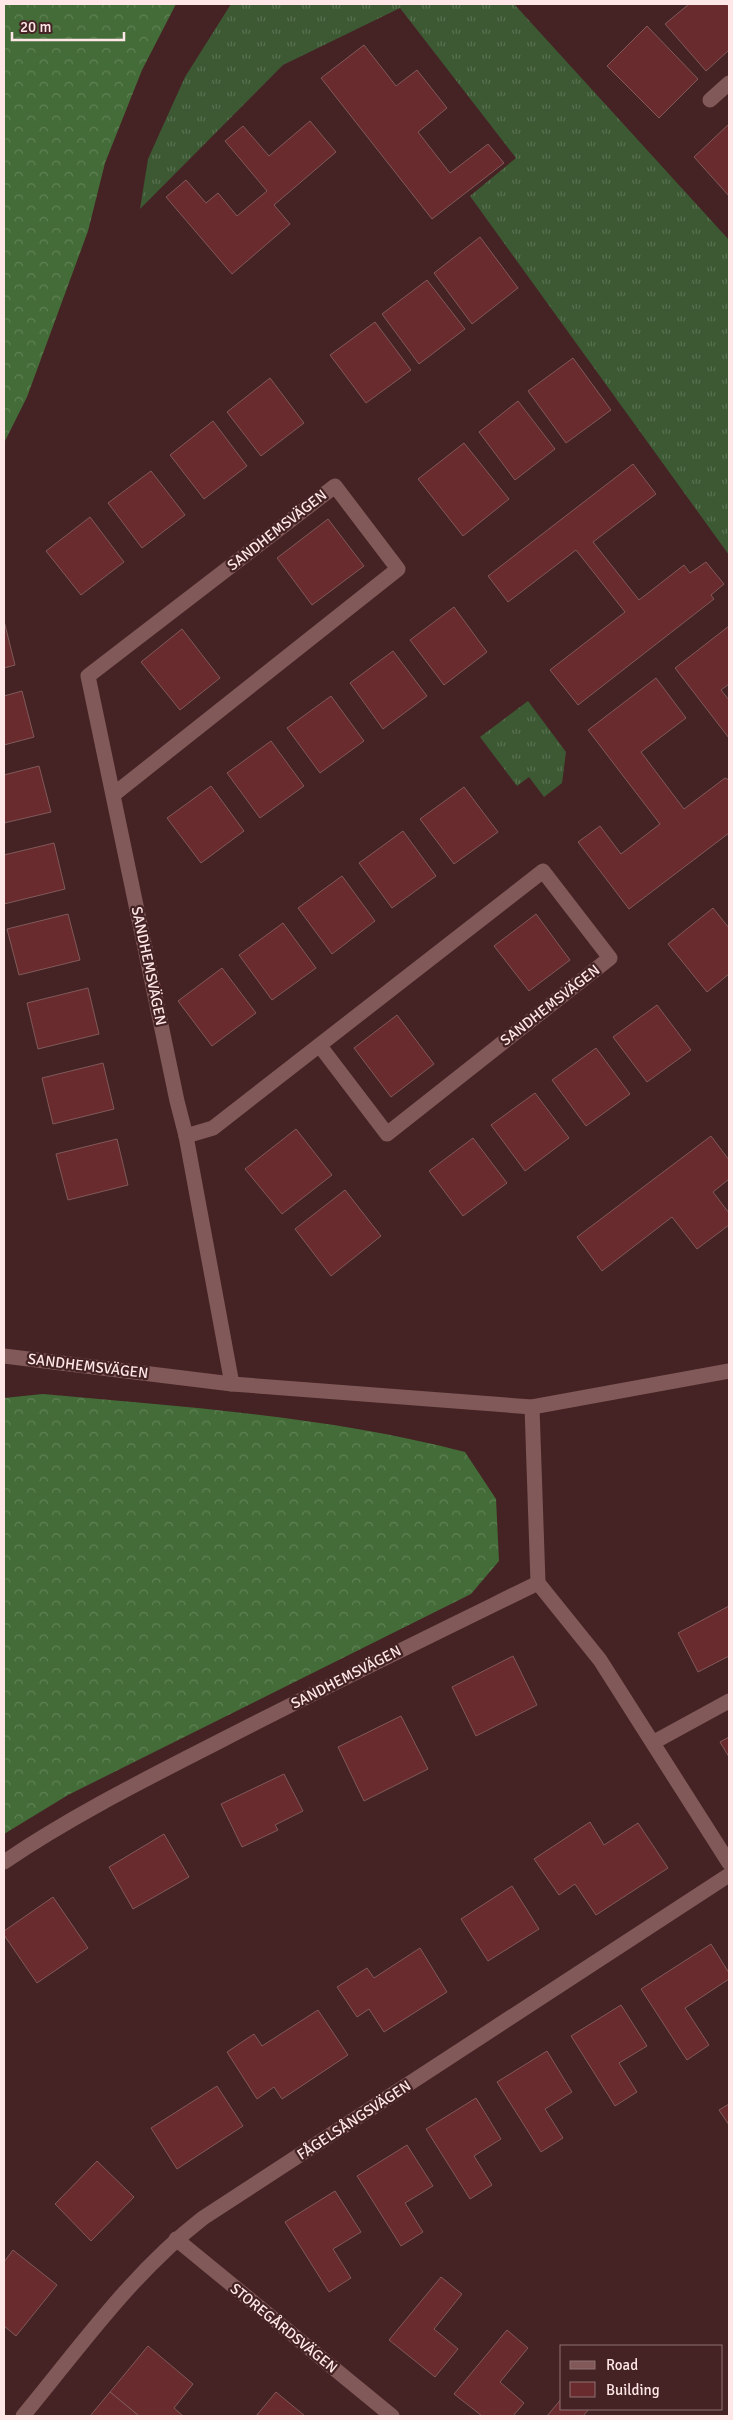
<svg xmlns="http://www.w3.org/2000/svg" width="733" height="2420" viewBox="0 0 733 2420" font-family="Signika,sans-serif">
  <defs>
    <pattern id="grass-tufts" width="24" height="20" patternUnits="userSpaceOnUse" patternTransform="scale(1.25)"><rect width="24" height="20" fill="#3c5934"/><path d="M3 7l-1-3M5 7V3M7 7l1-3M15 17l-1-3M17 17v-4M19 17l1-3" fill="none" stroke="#597151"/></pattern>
    <pattern id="forest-crowns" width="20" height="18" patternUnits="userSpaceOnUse" patternTransform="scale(1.25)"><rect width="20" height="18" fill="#446c38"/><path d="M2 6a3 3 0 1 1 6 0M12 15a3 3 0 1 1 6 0" fill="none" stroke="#608155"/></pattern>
  </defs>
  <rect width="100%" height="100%" fill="#452324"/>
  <g fill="url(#grass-tufts)">
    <path d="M231,4H514L729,240V555L470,196L516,158L400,8L283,65L140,209L148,159L185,77Z"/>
    <path d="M528,701L566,752L562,783L544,797L529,777L517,786L480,737Z"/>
  </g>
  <g fill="url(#forest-crowns)">
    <path d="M4,4H176L142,70L105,163L88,231L27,397L4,443Z"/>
    <path d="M43,1394C184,1407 328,1416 465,1452L496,1499L499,1561L471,1594L68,1795L4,1834V1398Z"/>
  </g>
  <g fill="#6a2b2e" stroke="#805959">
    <path d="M689,4H727L729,7V50L706,71L665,24Z"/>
    <path d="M647,26L698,79L659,118L607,66Z"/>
    <path d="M364,45L396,86L417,70L447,108L418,132L450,173L488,144L504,163L432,219L321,78Z"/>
    <path d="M310,121L336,152L274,205L290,224L232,274L166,197L186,180L206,203L218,193L237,216L267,191L225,141L243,126L269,156Z"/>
    <path d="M729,124V196L694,157Z"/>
    <path d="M480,237L518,288L472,324L434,273Z"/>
    <path d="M427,280L465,329L419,364L382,314Z"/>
    <path d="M375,322L411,370L366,403L330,355Z"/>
    <path d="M573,358L611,410L566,443L528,391Z"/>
    <path d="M270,378L304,423L261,456L227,412Z"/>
    <path d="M518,401L555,449L515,480L479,432Z"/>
    <path d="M213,421L247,466L204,499L170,455Z"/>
    <path d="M464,443L509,499L463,536L418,479Z"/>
    <path d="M633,464L656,494L593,542L639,600L684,565L690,573L706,562L724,584L711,595L714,599L578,705L550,670L625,612L576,550L508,602L488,576Z"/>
    <path d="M151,471L185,515L142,548L108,503Z"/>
    <path d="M90,517L124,562L81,595L46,551Z"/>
    <path d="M328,519L364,566L312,605L277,558Z"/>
    <path d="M454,607L487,652L444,685L410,640Z"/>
    <path d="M4,621L15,665L4,668Z"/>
    <path d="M729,626V684L721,690L729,700V738L675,668Z"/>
    <path d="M182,629L220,678L180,710L141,662Z"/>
    <path d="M393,651L427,696L383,729L350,683Z"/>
    <path d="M656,678L686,718L641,752L684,809L725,778L729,780V833L629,909L578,842L600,826L621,854L660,824L588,730Z"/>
    <path d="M22,691L34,737L4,745V696Z"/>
    <path d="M331,696L364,741L320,773L287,728Z"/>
    <path d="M271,741L304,786L260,818L227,773Z"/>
    <path d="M39,766L51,812L4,823V775Z"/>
    <path d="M211,786L244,831L201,863L167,818Z"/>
    <path d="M464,787L498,832L454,864L420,819Z"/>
    <path d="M403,831L436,876L392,908L359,863Z"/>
    <path d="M54,843L65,889L4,904V855Z"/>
    <path d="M342,876L375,921L332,954L298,908Z"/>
    <path d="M713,908L729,928V974L707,992L668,944Z"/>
    <path d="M68,914L80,960L19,975L7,929Z"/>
    <path d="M536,914L570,960L529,991L494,946Z"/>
    <path d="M283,923L316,968L272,1000L239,955Z"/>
    <path d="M222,968L256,1013L212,1046L178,1001Z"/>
    <path d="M88,988L99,1034L38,1049L27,1003Z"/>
    <path d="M657,1005L691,1050L647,1082L613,1037Z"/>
    <path d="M397,1015L434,1064L391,1097L354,1048Z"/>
    <path d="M596,1048L630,1094L586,1126L552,1080Z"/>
    <path d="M103,1063L114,1109L53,1124L42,1078Z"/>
    <path d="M535,1093L569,1138L525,1171L491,1125Z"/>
    <path d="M296,1129L332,1175L282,1214L245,1169Z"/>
    <path d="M711,1136L729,1160V1179L713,1192L729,1213V1225L697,1249L672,1217L602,1271L577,1237Z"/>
    <path d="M473,1138L507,1183L463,1216L429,1171Z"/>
    <path d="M117,1139L128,1185L68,1200L56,1154Z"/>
    <path d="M345,1190L381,1236L331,1276L295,1229Z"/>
    <path d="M729,1606V1656L698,1672L678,1633Z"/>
    <path d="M513,1656L537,1705L476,1736L452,1687Z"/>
    <path d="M401,1716L428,1769L364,1801L338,1747Z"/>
    <path d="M729,1737V1757L720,1742Z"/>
    <path d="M284,1774L303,1811L275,1825L278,1830L242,1847L221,1804Z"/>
    <path d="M590,1822L604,1845L638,1823L668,1868L596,1915L575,1884L559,1895L534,1859Z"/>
    <path d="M164,1834L189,1877L133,1909L109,1867Z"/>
    <path d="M512,1886L539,1929L488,1961L461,1919Z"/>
    <path d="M53,1897L88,1948L37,1983L4,1935V1931Z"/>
    <path d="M711,1944L729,1973V1979L685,2008L709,2045L687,2060L641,1989Z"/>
    <path d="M420,1948L447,1992L384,2032L369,2009L357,2017L337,1987L367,1968L374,1978Z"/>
    <path d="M621,2005L647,2046L619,2063L637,2092L615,2106L571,2036Z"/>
    <path d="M318,2010L348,2055L282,2099L274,2087L257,2099L227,2052L254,2034L262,2046Z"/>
    <path d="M547,2051L572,2092L545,2109L563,2138L541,2152L497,2082Z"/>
    <path d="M217,2086L243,2126L177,2169L151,2128Z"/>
    <path d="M476,2098L501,2139L474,2156L492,2185L470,2199L426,2129Z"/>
    <path d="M729,2104V2125L719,2110Z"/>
    <path d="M407,2145L433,2186L405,2203L423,2232L401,2246L357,2176Z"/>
    <path d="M97,2161L134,2197L91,2241L55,2204Z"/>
    <path d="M335,2191L361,2232L333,2249L351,2278L329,2292L285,2222Z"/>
    <path d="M13,2250L57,2285L16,2336L4,2326V2262Z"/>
    <path d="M441,2277L462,2294L434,2329L458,2349L435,2377L389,2340Z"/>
    <path d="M507,2330L528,2348L500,2382L524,2403L513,2416H482L454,2394Z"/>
    <path d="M148,2346L193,2384L174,2408L183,2416H139L110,2392Z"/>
    <path d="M110,2392L139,2416H90Z"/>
    <path d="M276,2392L305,2416H256Z"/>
    <path d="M562,2398V2409H589L583,2416H547Z"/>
  </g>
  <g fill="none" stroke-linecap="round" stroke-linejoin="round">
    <g stroke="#815959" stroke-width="15">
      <path d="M710,100L729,83"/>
      <path d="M113,795L398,569L335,486L88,676L177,1101L186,1136L232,1384"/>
      <path d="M186,1136L213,1128L543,871L610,958L387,1134L320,1046"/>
      <path d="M4,1356L232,1384L532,1407L729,1371"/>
      <path d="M538,1583L600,1660L729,1863"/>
      <path d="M654,1742L729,1701"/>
      <path d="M4,1862C73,1815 148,1778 222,1740C327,1686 432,1635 538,1583L532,1407"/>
      <path d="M176,2239L392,2416"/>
      <path d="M23,2416C80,2347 132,2273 203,2218L729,1875"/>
    </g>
  </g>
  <g text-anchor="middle" stroke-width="4.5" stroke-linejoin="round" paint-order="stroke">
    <g font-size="15" fill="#ffe7e7" stroke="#452324">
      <text transform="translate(277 530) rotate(-38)" y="5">SANDHEMSVÄGEN</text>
      <text transform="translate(149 966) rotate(78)" y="5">SANDHEMSVÄGEN</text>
      <text transform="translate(550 1005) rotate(-38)" y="5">SANDHEMSVÄGEN</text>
      <text transform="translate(88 1366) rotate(7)" y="5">SANDHEMSVÄGEN</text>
      <text transform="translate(346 1677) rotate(-27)" y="5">SANDHEMSVÄGEN</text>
      <text transform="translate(354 2120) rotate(-33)" y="5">FÅGELSÅNGSVÄGEN</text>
      <text transform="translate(284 2328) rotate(39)" y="5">STOREGÅRDSVÄGEN</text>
    </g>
  </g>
  <rect width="733" height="2420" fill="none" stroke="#ffe7e7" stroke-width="10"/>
  <rect x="560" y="2345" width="162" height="65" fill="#452324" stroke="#8f7172"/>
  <rect x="570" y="2361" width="25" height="8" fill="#815959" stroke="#8f7172"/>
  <text x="606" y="2370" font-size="15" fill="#ffe7e7">Road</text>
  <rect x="570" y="2382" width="25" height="15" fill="#6a2b2e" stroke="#8f7172"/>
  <text x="606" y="2395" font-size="15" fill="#ffe7e7">Building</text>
  <path d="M12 32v8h112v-8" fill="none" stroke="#ffe7e7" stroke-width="2.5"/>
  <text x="20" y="32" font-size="15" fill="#ffe7e7" stroke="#452324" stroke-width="4" paint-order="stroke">20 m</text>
</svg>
